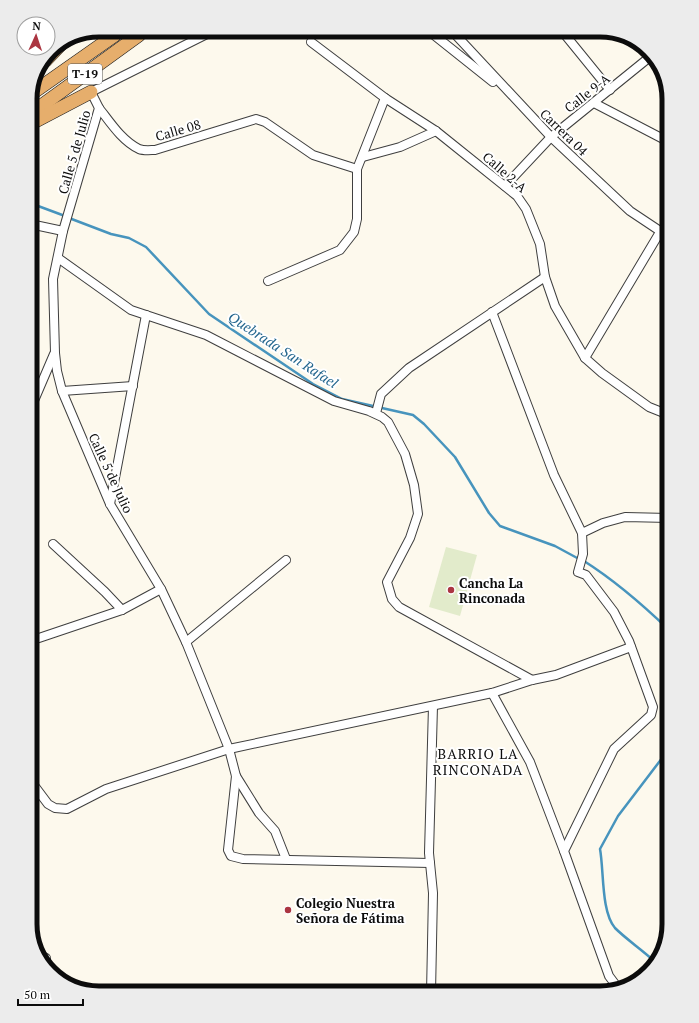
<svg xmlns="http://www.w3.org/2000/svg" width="699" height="1023" viewBox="0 0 699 1023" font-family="'PT Serif',serif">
  <rect width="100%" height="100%" fill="#fdf9ed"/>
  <path fill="#e2ebcb" d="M446,547L477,555L460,616L429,607Z"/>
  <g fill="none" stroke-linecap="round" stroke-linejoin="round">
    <g stroke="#4794bd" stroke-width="2.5">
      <path d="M30,203L65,216"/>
      <path d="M69,218L111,234L129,238L146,247L209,314L313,384L342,399L413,415L424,424L455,457L489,513L500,526L555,546L579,559"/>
      <path d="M584,561C614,580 643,605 669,630"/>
      <path d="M653,960C641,949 626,939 615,928C601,912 604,870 600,849L618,816L669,749"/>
    </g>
    <defs>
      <g id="minor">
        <path d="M562,31L610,90"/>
        <path d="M428,32L434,35L493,82"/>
        <path d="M453,32L551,137L630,211L669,237"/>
        <path d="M207,34L91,92L99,108L63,231L53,279L55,353L57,371L62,391L110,504L161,589L186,642L229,749L236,776L228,850L231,856L243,859L430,863"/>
        <path d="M311,42L385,98L436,131L517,196L526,209L540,244L545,277L555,306L585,358L602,373L649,407L669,415"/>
        <path d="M594,103L669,142"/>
        <path d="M99,108C110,122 122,141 139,149C144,151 151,150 155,150L256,119L265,122L313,155L357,169"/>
        <path d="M363,157L400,147L436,131"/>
        <path d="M505,186L551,137L651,56"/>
        <path d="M30,224L63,231"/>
        <path d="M58,258L131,310L206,335L334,401L369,411L382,417L388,422L405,454L414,485L418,514L410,538L387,582L392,599L399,607L532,680"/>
        <path d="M268,281L340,250L354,232L357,219V169L385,98"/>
        <path d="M492,312L554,475L582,533L583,554L578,572L586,575L614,612L629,641L653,707L651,715L614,749L564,851L609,976L618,988"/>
        <path d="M585,358L660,232"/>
        <path d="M62,391L133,386"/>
        <path d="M30,410L54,354"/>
        <path d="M376,413L381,394L409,368L545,277"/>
        <path d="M664,414L669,404"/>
        <path d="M110,504L146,315"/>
        <path d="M582,533L603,523L625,517L669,518"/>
        <path d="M53,544L105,592L122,610"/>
        <path d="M30,641L122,610L161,589"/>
        <path d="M186,642L286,560"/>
        <path d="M492,693L530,762L564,851"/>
        <path d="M236,776L259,813L275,831L286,859"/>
        <path d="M30,780L48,804L55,808L67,809L106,789L229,749L492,693L532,680L556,675L631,647"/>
        <path d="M38,954L46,958"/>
        <path d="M431,993L433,893L429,853L433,706"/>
      </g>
      <g id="trunk">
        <path d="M45,61L65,40"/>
        <path d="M31,94L115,35"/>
        <path d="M30,114L139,35"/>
        <path d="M30,124L91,92"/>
      </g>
    </defs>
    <use href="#minor" stroke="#3f3f3f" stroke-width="10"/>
    <use href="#trunk" stroke="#1d1d1d" stroke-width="14"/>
    <use href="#minor" stroke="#fff" stroke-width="8"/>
    <use href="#trunk" stroke="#e6ae6c" stroke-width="13"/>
  </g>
  <g fill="#ab3541" stroke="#fff" stroke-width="1.5">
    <circle cx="451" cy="590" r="4"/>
    <circle cx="288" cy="910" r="4"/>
  </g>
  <g text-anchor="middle" stroke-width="4" stroke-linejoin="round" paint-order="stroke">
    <rect fill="#fff" stroke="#555" stroke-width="1" x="68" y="64" width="34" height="20" rx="3"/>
    <g font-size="12" font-weight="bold" fill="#0c0c0c">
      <text x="85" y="78">T-19</text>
    </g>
    <g font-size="13" fill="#0c0c0c" stroke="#fff">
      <text transform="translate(587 93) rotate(-38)" y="5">Calle 9-A</text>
      <text transform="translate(178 130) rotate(-16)" y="5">Calle 08</text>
      <text transform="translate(564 132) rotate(44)" y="5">Carrera 04</text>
      <text transform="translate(74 152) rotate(-74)" y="5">Calle 5 de Julio</text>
      <text transform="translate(505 172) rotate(41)" y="5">Calle 2-A</text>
      <text transform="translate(111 473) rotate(65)" y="5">Calle 5 de Julio</text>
    </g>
    <g font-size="13" font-weight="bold" fill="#0c0c0c" stroke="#fff" text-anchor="start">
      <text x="459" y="588">Cancha La<tspan x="459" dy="15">Rinconada</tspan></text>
      <text x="296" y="908">Colegio Nuestra<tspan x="296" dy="15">Señora de Fátima</tspan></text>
    </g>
    <g font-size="14" font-style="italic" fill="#24668e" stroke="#fff">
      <text transform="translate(283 350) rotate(33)" y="5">Quebrada San Rafael</text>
    </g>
    <g font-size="14" letter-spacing="1" fill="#0c0c0c" stroke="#fff">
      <text x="478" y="759">BARRIO LA<tspan x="478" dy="16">RINCONADA</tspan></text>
    </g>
  </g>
  <path d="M0 0H699V1023H0ZM99 37H600A62 62 0 0 1 662 99V924A62 62 0 0 1 600 986H99A62 62 0 0 1 37 924V99A62 62 0 0 1 99 37Z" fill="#ececec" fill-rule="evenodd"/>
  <path fill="none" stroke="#0c0c0c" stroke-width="5" d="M99 37H600A62 62 0 0 1 662 99V924A62 62 0 0 1 600 986H99A62 62 0 0 1 37 924V99A62 62 0 0 1 99 37Z"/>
  <g transform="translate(36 36) rotate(3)"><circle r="19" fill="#ffffff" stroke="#9e9e9e"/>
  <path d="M0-3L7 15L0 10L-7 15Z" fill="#ab3541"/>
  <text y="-6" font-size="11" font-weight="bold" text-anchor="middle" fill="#0c0c0c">N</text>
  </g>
  <path d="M18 999v6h65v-6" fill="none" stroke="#0c0c0c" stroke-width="2"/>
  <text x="24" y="999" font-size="12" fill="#0c0c0c" stroke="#ffffff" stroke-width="3" paint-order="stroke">50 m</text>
</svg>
